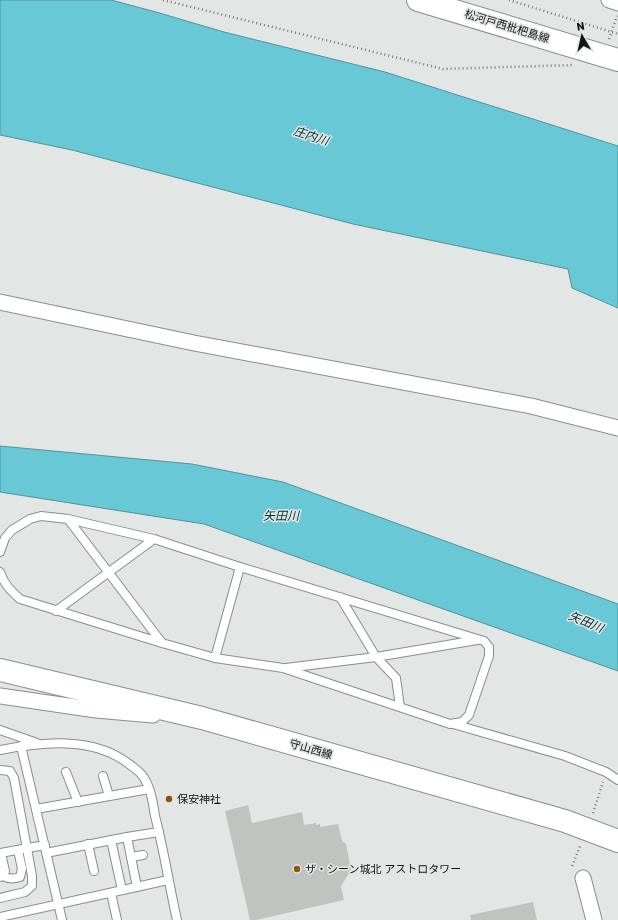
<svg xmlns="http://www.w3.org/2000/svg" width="618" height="920" viewBox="0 0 618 920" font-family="Rubik,'Noto Sans JP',sans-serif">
  <rect width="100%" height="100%" fill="#e2e7e5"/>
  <g fill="#69c8d5" stroke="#4f929b">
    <path d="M0,0H111L156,12L224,32L385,72L618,146V308L572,288L568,269L353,224L72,150L0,135Z"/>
    <path d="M0,446L192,464L283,482L618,604V671L204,524L0,492Z"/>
  </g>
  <g fill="#c0c4c0">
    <path d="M248,805L252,823L302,812L304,825L316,823V825L320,824V827L338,824L342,841L346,844L351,870L341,886L344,900L256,920H250L225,811Z"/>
    <path d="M533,902L537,920H471L470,915Z"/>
  </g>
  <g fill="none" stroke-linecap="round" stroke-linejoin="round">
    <defs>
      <g id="lane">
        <path d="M68,519L162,643"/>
        <path d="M0,552L5,538L12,530L30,519L41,516L68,519L154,539L240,567L484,641L489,647V656L469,715L462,722L450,724L283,668L215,658L162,643L20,599C11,591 4,584 0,572"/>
        <path d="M340,597L376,657L396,678L400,707"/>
        <path d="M56,611L154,539"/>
        <path d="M215,658L240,567"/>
        <path d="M286,668L376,657L477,640"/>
        <path d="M453,724L565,756L606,772L618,780"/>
        <path d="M0,730L37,743"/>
        <path d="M21,746L62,920"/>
        <path d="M0,750C42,742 93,736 129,764C134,768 141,772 144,778C151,789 153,803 155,816C164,850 169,885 177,920"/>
        <path d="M0,770L10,771L14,778L32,876V886L25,892L0,898"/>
        <path d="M66,772L78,802"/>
        <path d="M103,776L109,796"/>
        <path d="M36,809L149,789"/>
        <path d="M127,837L137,887"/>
        <path d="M111,840L122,890"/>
        <path d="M88,844L94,871"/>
        <path d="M0,853L45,845"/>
        <path d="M46,853L127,837L159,832"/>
        <path d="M131,857L143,855"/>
        <path d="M0,872L5,871L1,853"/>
        <path d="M0,877L3,876C9,879 13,879 20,877L22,869L18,850"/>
        <path d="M111,893L117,920"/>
        <path d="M0,917L168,880"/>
      </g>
      <g id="street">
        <path d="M609,0L618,3"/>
        <path d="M0,302L194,343L531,406L618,428"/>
        <path d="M0,696L96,710L153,715"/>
        <path d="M583,878L594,920"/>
      </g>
      <g id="secondary">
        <path d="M418,0L618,60"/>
        <path d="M0,670L202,718L565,821L618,841"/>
      </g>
    </defs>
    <use href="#lane" stroke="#898e8c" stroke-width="10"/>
    <use href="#street" stroke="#898e8c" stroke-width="17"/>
    <use href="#secondary" stroke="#898e8c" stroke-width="24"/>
    <g stroke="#767a78" stroke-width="2.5" stroke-dasharray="1 3" stroke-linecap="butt">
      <path d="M163,0L443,69L572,65"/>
      <path d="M509,0L618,34"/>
      <path d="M609,39L617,16"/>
      <path d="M593,813L603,782"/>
      <path d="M572,866L581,844"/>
    </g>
    <use href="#lane" stroke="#fff" stroke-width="8"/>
    <use href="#street" stroke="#fff" stroke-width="15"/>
    <use href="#secondary" stroke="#fff" stroke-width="22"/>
  </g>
  <g fill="#8f570e" stroke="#e2e7e5" stroke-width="1.5">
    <circle cx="169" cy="799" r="4"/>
    <circle cx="297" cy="869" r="4"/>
  </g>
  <g text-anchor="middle" stroke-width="3" stroke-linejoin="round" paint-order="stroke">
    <g font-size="11" fill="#131514" stroke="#e2e7e5">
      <text transform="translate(507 26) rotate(17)" y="4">松河戸西枇杷島線</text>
      <text transform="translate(311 749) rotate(16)" y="4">守山西線</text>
    </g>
    <g font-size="11" fill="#131514" stroke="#e2e7e5" text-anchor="start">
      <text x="177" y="803">保安神社</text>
      <text x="305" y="873">ザ・シーン城北 アストロタワー</text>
    </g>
    <g font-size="12" font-style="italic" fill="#013238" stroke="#e2e7e5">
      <text transform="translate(311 136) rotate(18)" y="4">庄内川</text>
      <text x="281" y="520">矢田川</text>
      <text transform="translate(586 622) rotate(23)" y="4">矢田川</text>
    </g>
  </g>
  <g transform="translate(582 36) rotate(351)" stroke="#e2e7e5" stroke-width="3" paint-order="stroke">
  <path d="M0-3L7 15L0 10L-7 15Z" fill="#131514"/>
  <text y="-6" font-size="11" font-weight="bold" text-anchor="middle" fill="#131514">N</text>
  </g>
</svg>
